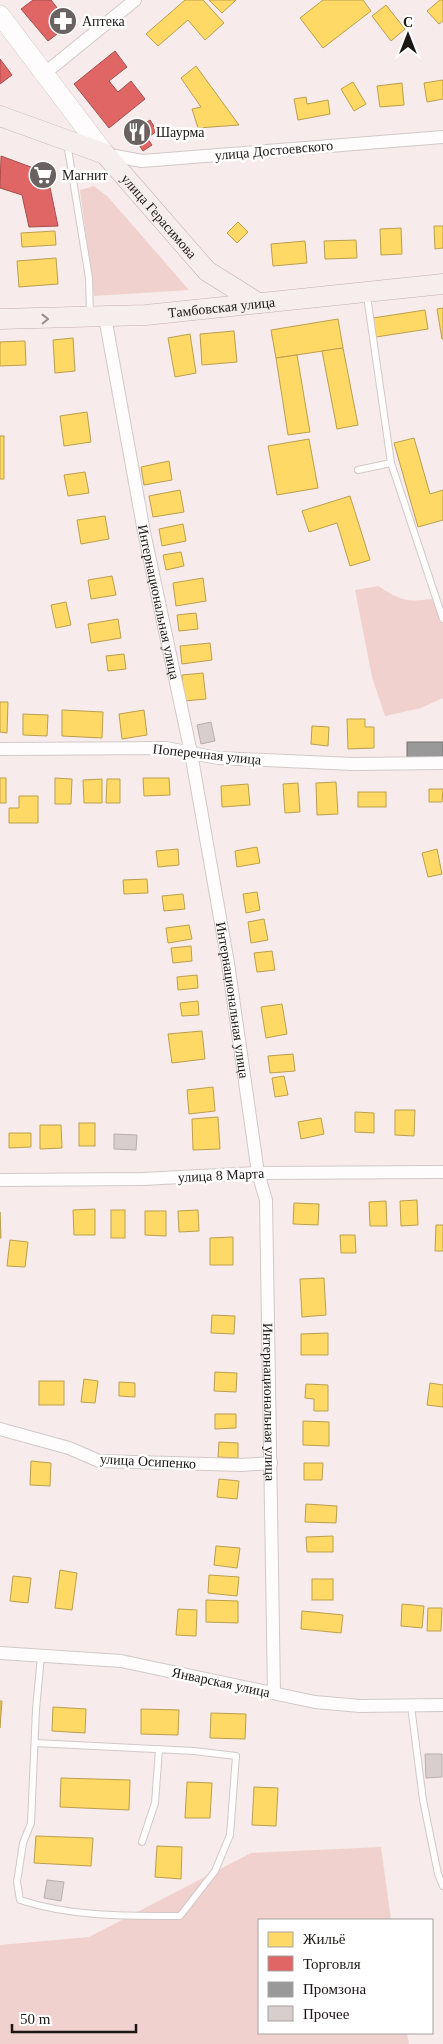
<svg xmlns="http://www.w3.org/2000/svg" width="443" height="2044" viewBox="0 0 443 2044" font-family="'Times New Roman',serif">
  <rect width="100%" height="100%" fill="#f7eceb"/>
  <g fill="#f1d1cd">
    <path d="M94,186L108,197L189,290L94,296L80,190Z"/>
    <path d="M378,586C401,601 408,603 436,598L443,619V698L421,708L385,716L372,677L355,590Z"/>
    <path d="M381,1847L391,1920H259V2033H407L409,2044H0V1945L89,1937L251,1853Z"/>
  </g>
  <g fill="#ffd966" stroke="#bb9f4e">
    <path d="M185,0H203L224,23L205,40L188,20L158,46L146,34Z"/>
    <path d="M209,0H236L222,13Z"/>
    <path d="M323,0H363L371,11L323,48L300,18Z"/>
    <path d="M440,0H443V21L439,24L427,11Z"/>
    <path d="M386,5L405,29L391,41L372,16Z"/>
    <path d="M196,66L239,125L198,128L192,109L201,107L181,78Z"/>
    <path d="M443,80V99L427,102L424,83Z"/>
    <path d="M353,82L366,104L354,111L341,89Z"/>
    <path d="M402,83L404,105L380,107L377,86Z"/>
    <path d="M306,97L307,104L328,100L330,114L298,120L294,99Z"/>
    <path d="M238,222L248,232L237,243L227,233Z"/>
    <path d="M434,226H443V248L435,249Z"/>
    <path d="M401,228L402,254L381,255L380,229Z"/>
    <path d="M55,231L56,245L22,247L21,233Z"/>
    <path d="M356,240L357,258L325,259L324,241Z"/>
    <path d="M305,241L307,263L273,266L271,244Z"/>
    <path d="M56,258L58,284L19,287L17,261Z"/>
    <path d="M443,308V339H442L437,309Z"/>
    <path d="M425,310L428,329L376,337L373,318Z"/>
    <path d="M338,319L343,348L276,358L271,330Z"/>
    <path d="M234,331L237,362L202,365L200,334Z"/>
    <path d="M190,334L196,373L175,377L168,338Z"/>
    <path d="M73,338L75,371L55,373L53,340Z"/>
    <path d="M25,341L26,365L0,366V342Z"/>
    <path d="M343,348L358,425L337,429L322,351Z"/>
    <path d="M297,355L310,432L288,435L276,358Z"/>
    <path d="M87,412L91,442L64,446L60,416Z"/>
    <rect x="0" y="436" width="4" height="43"/>
    <path d="M414,438L430,494L443,490V520L418,527L394,443Z"/>
    <path d="M309,439L318,488L277,495L268,446Z"/>
    <path d="M169,461L172,480L144,485L141,467Z"/>
    <path d="M85,472L89,493L68,496L64,475Z"/>
    <path d="M180,490L184,512L153,517L149,496Z"/>
    <path d="M350,496L370,560L350,566L337,523L309,532L302,511Z"/>
    <path d="M105,516L109,539L81,544L77,520Z"/>
    <path d="M183,524L186,541L162,546L159,529Z"/>
    <path d="M181,552L184,566L166,570L163,555Z"/>
    <path d="M112,576L116,595L91,599L88,580Z"/>
    <path d="M203,578L206,601L176,606L173,583Z"/>
    <path d="M66,602L71,625L56,628L51,605Z"/>
    <path d="M196,613L198,629L179,631L177,615Z"/>
    <path d="M118,619L121,638L91,643L88,624Z"/>
    <path d="M210,643L212,660L182,664L180,646Z"/>
    <path d="M124,654L126,669L108,671L106,656Z"/>
    <path d="M203,673L206,699L184,701L182,675Z"/>
    <path d="M0,702H8L7,733L0,732Z"/>
    <path d="M62,710L103,712L102,738L62,736Z"/>
    <path d="M144,710L147,735L122,739L119,714Z"/>
    <path d="M23,714L48,715L47,736L23,735Z"/>
    <path d="M347,719H365V727H374V748L348,749Z"/>
    <path d="M312,726L329,727L328,746L311,744Z"/>
    <rect x="0" y="778" width="6" height="25"/>
    <path d="M55,778L72,779L71,804H55Z"/>
    <path d="M143,778H169L170,795L144,796Z"/>
    <path d="M102,779V803H84L83,780Z"/>
    <path d="M107,779H120V803H106Z"/>
    <path d="M336,782L338,814L317,815L316,783Z"/>
    <path d="M298,783L300,812L285,813L283,784Z"/>
    <path d="M248,784L250,805L222,807L221,786Z"/>
    <path d="M429,789H443L442,802H429Z"/>
    <rect x="358" y="792" width="28" height="15"/>
    <path d="M19,796H38V823H9V808H19Z"/>
    <path d="M257,847L260,863L237,867L235,851Z"/>
    <path d="M178,849L179,865L158,867L156,851Z"/>
    <path d="M437,849L442,874L428,877L422,853Z"/>
    <path d="M147,879L148,893L124,894L123,880Z"/>
    <path d="M257,892L260,910L246,913L243,894Z"/>
    <path d="M183,894L185,909L164,911L162,896Z"/>
    <path d="M264,919L268,940L251,943L248,922Z"/>
    <path d="M189,925L192,939L168,943L166,928Z"/>
    <path d="M191,946L192,961L173,963L171,948Z"/>
    <path d="M272,951L275,970L257,972L254,953Z"/>
    <path d="M197,975L198,988L178,990L177,977Z"/>
    <path d="M198,1001L199,1015L182,1016L180,1003Z"/>
    <path d="M282,1004L287,1034L266,1038L261,1007Z"/>
    <path d="M202,1031L205,1059L172,1063L168,1034Z"/>
    <path d="M293,1054L295,1071L270,1073L268,1056Z"/>
    <path d="M284,1076L288,1095L275,1097L272,1078Z"/>
    <path d="M213,1087L215,1111L189,1114L187,1090Z"/>
    <path d="M395,1110H415L414,1136L395,1135Z"/>
    <path d="M355,1112L374,1113V1133L355,1132Z"/>
    <path d="M218,1117L220,1149L193,1150L192,1119Z"/>
    <path d="M321,1118L324,1134L301,1139L298,1122Z"/>
    <rect x="79" y="1123" width="16" height="23"/>
    <path d="M40,1125H61L62,1148L40,1149Z"/>
    <path d="M9,1133H31V1147L9,1148Z"/>
    <path d="M417,1200L418,1225L401,1226L400,1201Z"/>
    <path d="M386,1201L387,1226H370L369,1202Z"/>
    <path d="M294,1203L319,1204L318,1225L293,1224Z"/>
    <path d="M95,1209V1235H74L73,1210Z"/>
    <rect x="111" y="1210" width="14" height="28"/>
    <path d="M198,1210L199,1231L179,1232L178,1211Z"/>
    <path d="M145,1211H166V1236L145,1235Z"/>
    <path d="M0,1212L1,1238H0Z"/>
    <path d="M436,1225H443V1251H435Z"/>
    <path d="M340,1235H355L356,1253H341Z"/>
    <path d="M233,1237V1265H210V1238Z"/>
    <path d="M10,1240L28,1242L25,1267L7,1266Z"/>
    <path d="M324,1278L326,1315L302,1317L300,1279Z"/>
    <path d="M212,1315L235,1316L234,1334L211,1333Z"/>
    <path d="M328,1333V1355H301V1334Z"/>
    <path d="M215,1372L237,1373L236,1392L214,1391Z"/>
    <path d="M84,1379L98,1381L95,1403L81,1402Z"/>
    <rect x="39" y="1381" width="25" height="24"/>
    <path d="M119,1382L135,1383V1397L119,1396Z"/>
    <path d="M430,1383L443,1385V1407L427,1405Z"/>
    <path d="M306,1384L328,1385V1411H314V1399L305,1398Z"/>
    <path d="M215,1414H236V1428L215,1429Z"/>
    <path d="M303,1421L329,1422V1446L303,1445Z"/>
    <path d="M219,1442L238,1443V1458L218,1457Z"/>
    <path d="M31,1461L51,1463L50,1486L30,1485Z"/>
    <path d="M304,1463H323L322,1480H304Z"/>
    <path d="M219,1479L239,1481L237,1499L217,1497Z"/>
    <path d="M306,1504L337,1506L336,1523L305,1522Z"/>
    <path d="M333,1536V1552H307L306,1537Z"/>
    <path d="M216,1546L240,1548L237,1568L214,1565Z"/>
    <path d="M60,1570L77,1573L72,1610L55,1608Z"/>
    <path d="M209,1575L239,1577L237,1596L208,1593Z"/>
    <path d="M13,1576L31,1578L28,1603L10,1601Z"/>
    <rect x="312" y="1579" width="21" height="21"/>
    <path d="M206,1600L238,1601V1623L206,1622Z"/>
    <path d="M402,1604L424,1606L422,1628L401,1626Z"/>
    <path d="M428,1608H442L441,1631H427Z"/>
    <path d="M178,1609L197,1610L196,1636L176,1635Z"/>
    <path d="M302,1611L343,1615L341,1633L301,1629Z"/>
    <path d="M0,1701H2L0,1728Z"/>
    <path d="M53,1707L86,1709L85,1733L52,1731Z"/>
    <path d="M141,1709L179,1710L178,1735L141,1734Z"/>
    <path d="M211,1713L246,1714L245,1739L210,1738Z"/>
    <path d="M61,1778L130,1780L129,1810L60,1807Z"/>
    <path d="M187,1782L212,1783L210,1818H185Z"/>
    <path d="M254,1787L278,1788L276,1826L252,1825Z"/>
    <path d="M36,1836L93,1838L91,1866L34,1863Z"/>
    <path d="M157,1846L182,1847L181,1879L155,1877Z"/>
  </g>
  <g fill="#e06666" stroke="#a64e4e">
    <path d="M33,0H51L70,24L48,41L21,9Z"/>
    <path d="M115,51L127,67L109,81L118,92L131,81L145,99L109,128L74,84Z"/>
    <path d="M0,59L12,75L0,84Z"/>
    <path d="M150,120L157,131L147,138L152,145L143,151L131,133Z"/>
    <path d="M1,156L47,173L58,226L29,227L22,195L0,188Z"/>
  </g>
  <rect fill="#999" stroke="#747272" x="407" y="742" width="36" height="15"/>
  <g fill="#d7cecd" stroke="#b7aead">
    <path d="M211,722L215,741L201,744L197,725Z"/>
    <path d="M114,1134L137,1135L136,1150L114,1149Z"/>
    <path d="M425,1754H442V1777L426,1778Z"/>
    <path d="M47,1880L64,1882L61,1901L44,1898Z"/>
  </g>
  <g fill="none" stroke-linecap="round" stroke-linejoin="round">
    <defs>
      <g id="lane">
        <path d="M67,143L89,278L90,314"/>
        <path d="M391,463L443,619"/>
        <path d="M358,470L391,463L367,296"/>
        <path d="M411,1706L423,1800L438,1874L443,1886"/>
        <path d="M35,1743L194,1751L236,1756L230,1835L215,1871L180,1916C126,1916 72,1917 20,1900L17,1882L23,1843L31,1823L36,1709L41,1656"/>
        <path d="M142,1842L155,1803L159,1749"/>
      </g>
      <g id="street">
        <path d="M45,73L135,0"/>
        <path d="M105,154L142,161L443,137"/>
        <path id="s1" d="M105,317L144,532L191,753L228,963L258,1173L266,1200L274,1693"/>
        <path d="M0,749L166,748L218,758L353,764L443,763"/>
        <path d="M0,1180L143,1179L258,1173L443,1172"/>
        <path d="M0,1429L69,1448L99,1461L242,1465L271,1463"/>
        <path d="M0,1653L121,1661L315,1702L360,1706L443,1705"/>
      </g>
      <path id="secondary" d="M0,15L105,154"/>
      <g id="primary">
        <path id="s2" d="M0,116L105,154L207,271L258,303"/>
        <path id="s3" d="M0,319L146,315L443,284"/>
      </g>
    </defs>
    <use href="#lane" stroke="#d1c9c9" stroke-width="8"/>
    <use href="#street" stroke="#d1c9c9" stroke-width="14"/>
    <use href="#secondary" stroke="#d1c9c9" stroke-width="20"/>
    <use href="#primary" stroke="#c3b1ae" stroke-width="21"/>
    <use href="#lane" stroke="#fefcfc" stroke-width="6"/>
    <use href="#street" stroke="#fefcfc" stroke-width="12"/>
    <use href="#secondary" stroke="#fefcfc" stroke-width="19"/>
    <use href="#primary" stroke="#f6eeed" stroke-width="20"/>
  </g>
  <defs><path id="oneway-chevron" d="M-2-3.5L2.5 0L-2 3.5" fill="none" stroke-width="1.6" stroke-linecap="round" stroke-linejoin="round" transform="scale(1.25)"/></defs>
  <use stroke="#948d8c" href="#oneway-chevron" transform="translate(45 319) rotate(-1)"/>
  <defs>
    <symbol id="pharmacy-disc" viewBox="-11 -11 22 22"><circle r="9.5" fill="#696261" stroke="#fff"/><path d="M-2-6h4v4h4v4h-4v4h-4v-4h-4v-4h4Z" fill="#fff"/></symbol>
    <symbol id="restaurant-disc" viewBox="-11 -11 22 22"><circle r="9.5" fill="#696261" stroke="#fff"/><path d="M-5-6h1v4h1v-4h1v4h1v-4h1v5L-1.5 .5V6h-2V.5L-5-1ZM5-6V6H3V1.5H1.5Q1.5-4 5-6Z" fill="#fff"/></symbol>
    <symbol id="supermarket-disc" viewBox="-11 -11 22 22"><circle r="9.5" fill="#696261" stroke="#fff"/><path d="M-6-5.5h2.5l.6 2H6L4.5 2H-2.5L-4.4-4H-6ZM-1.5 3.2a1.3 1.3 0 1 0 .1 0ZM3 3.2a1.3 1.3 0 1 0 .1 0Z" fill="#fff"/></symbol>
  </defs>
  <g fill-rule="evenodd">
    <use href="#pharmacy-disc" x="47" y="5" width="32" height="32"/>
    <use href="#restaurant-disc" x="121" y="116" width="32" height="32"/>
    <use href="#supermarket-disc" x="27" y="159" width="32" height="32"/>
  </g>
  <g text-anchor="middle" stroke-width="5" stroke-linejoin="round" paint-order="stroke">
    <g font-size="14" fill="#1d1716" stroke="#fff" text-anchor="start">
      <text x="82" y="26">Аптека</text>
      <text x="156" y="137">Шаурма</text>
      <text x="62" y="180">Магнит</text>
    </g>
    <g font-size="14" fill="#1d1716" stroke="#fff">
      <text transform="translate(274 150) rotate(-5)" y="5">улица Достоевского</text>
      <text dy="5" stroke="none"><textPath href="#s2" startOffset="194">улица Герасимова</textPath></text>
      <text dy="5" stroke="none"><textPath href="#s3" startOffset="222">Тамбовская улица</textPath></text>
      <text dy="5" stroke="none"><textPath href="#s1" startOffset="290">Интернациональная улица</textPath></text>
      <text transform="translate(207 754) rotate(6)" y="5">Поперечная улица</text>
      <text dy="5" stroke="none"><textPath href="#s1" startOffset="695">Интернациональная улица</textPath></text>
      <text transform="translate(221 1175) rotate(-3)" y="5">улица 8 Марта</text>
      <text dy="5" stroke="none"><textPath href="#s1" startOffset="1100">Интернациональная улица</textPath></text>
      <text transform="translate(148 1461) rotate(3)" y="5">улица Осипенко</text>
      <text transform="translate(221 1682) rotate(12)" y="5">Январская улица</text>
    </g>
  </g>
  <rect x="258" y="1919" width="175" height="115" fill="#ffffff" stroke="#a5a2a2"/>
  <rect x="268" y="1932" width="25" height="15" fill="#ffd966" stroke="#a5a2a2"/>
  <text x="303" y="1944" font-size="15" fill="#1d1716">Жильё</text>
  <rect x="268" y="1956" width="25" height="15" fill="#e06666" stroke="#a5a2a2"/>
  <text x="303" y="1969" font-size="15" fill="#1d1716">Торговля</text>
  <rect x="268" y="1982" width="25" height="15" fill="#999999" stroke="#a5a2a2"/>
  <text x="303" y="1994" font-size="15" fill="#1d1716">Промзона</text>
  <rect x="268" y="2006" width="25" height="15" fill="#d7cecd" stroke="#a5a2a2"/>
  <text x="303" y="2019" font-size="15" fill="#1d1716">Прочее</text>
  <g transform="translate(408 35)" stroke="#ffffff" stroke-width="4" paint-order="stroke">
  <path d="M0-4L9 19L0 12L-9 19Z" fill="#1d1716"/>
  <text y="-8" font-size="14" font-weight="bold" text-anchor="middle" fill="#1d1716">С</text>
  </g>
  <path d="M12 2024v8h124v-8" fill="none" stroke="#1d1716" stroke-width="2.5"/>
  <text x="20" y="2024" font-size="15" fill="#1d1716" stroke="#ffffff" stroke-width="4" paint-order="stroke">50 m</text>
</svg>
